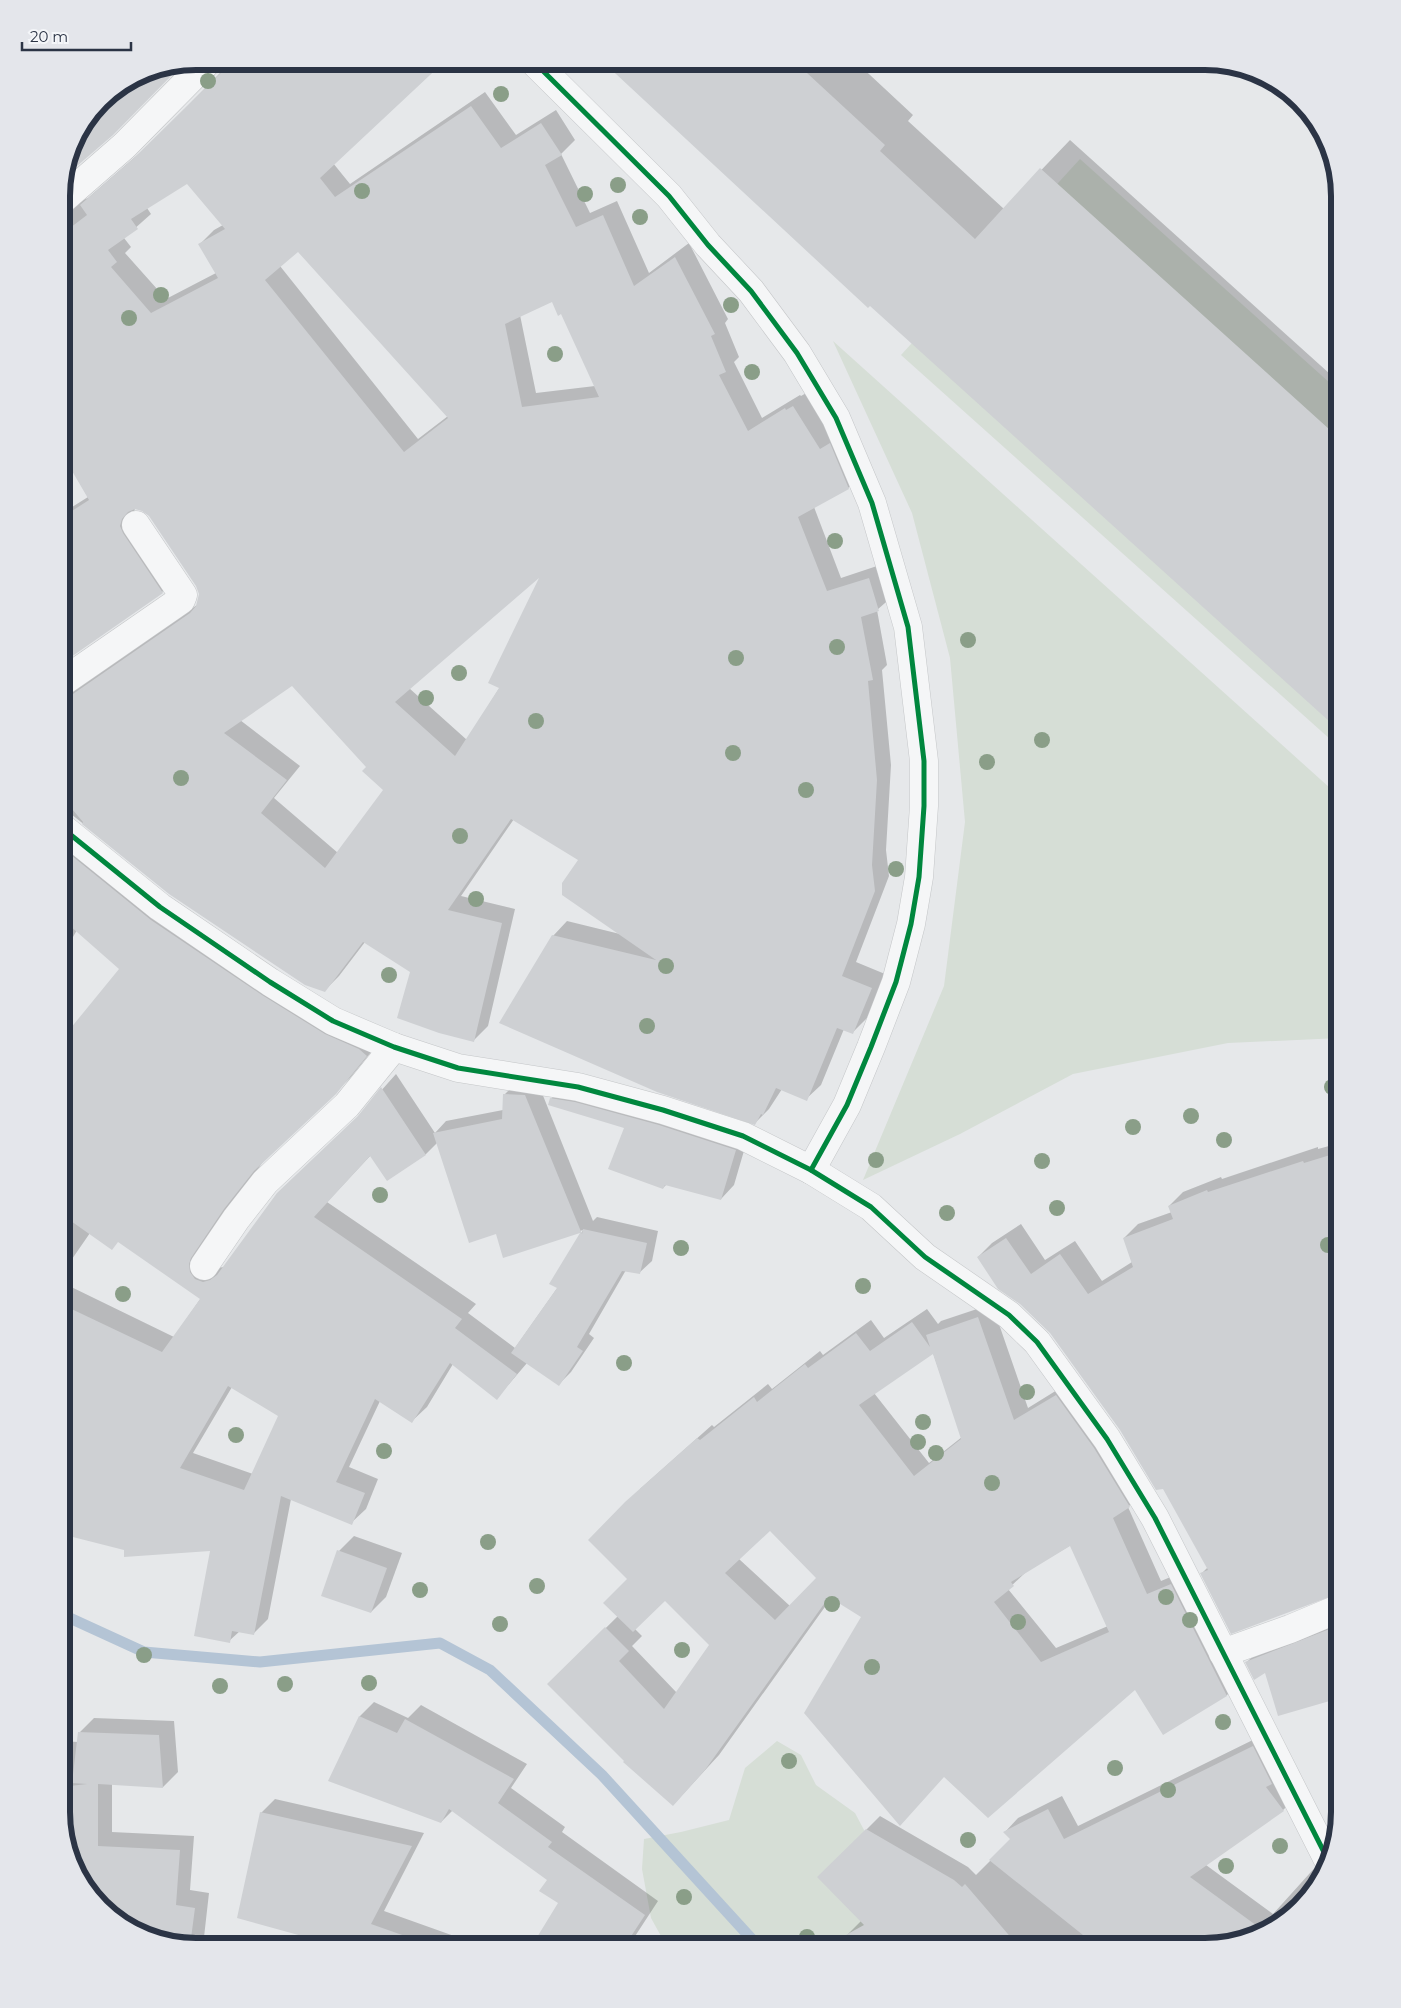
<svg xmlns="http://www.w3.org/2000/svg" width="1401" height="2008" viewBox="0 0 1401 2008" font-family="Montserrat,sans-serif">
  <rect width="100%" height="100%" fill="#e6e8ea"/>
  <g fill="#d6ded6">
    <path d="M1080,159L1340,392V748L901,355Z"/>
    <path d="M833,341L1340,797V1038L1228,1043L1073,1074L960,1134L863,1180L944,986L965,822L950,658L912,513Z"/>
    <path d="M777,1741L801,1755L816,1785L855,1813L873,1847L881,1947H667L651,1918L642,1869L644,1839L681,1832L729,1820L745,1768Z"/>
  </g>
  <g fill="#0003" fill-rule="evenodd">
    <path d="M224,61H327L333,163L350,184L485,92L516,135L556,110L575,140L561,154L590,213L617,201L649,273L689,243L728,319L725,323L739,357L734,362L762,418L800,395L801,396L808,392L863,474L848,488L814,507L841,578L883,564L893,596L877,610L887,665L882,670L891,765L886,850L889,876L856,962L885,974L867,1018L852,1033L844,1029L821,1085L806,1099L782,1089L769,1109L755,1123L553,936L567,921L620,934L580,860L514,819L461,896L515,909L488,1026L473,1041L411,971L365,942L339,976L324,991L170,893L71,814L61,811V676L86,682L197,605L200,594L197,586L150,515L144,510L135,508L134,512L177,578L162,592L61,662V514L88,497L61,450L62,190L81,201L88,198L150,144L220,73ZM187,182L223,225L214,230L200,244L216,273L166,299L125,253L131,247L124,238L151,214L147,208ZM299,250L448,416L418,439L280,266ZM553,301L562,313L595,386L536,393L520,315ZM543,573L500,687L467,740L409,688ZM292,685L368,767L385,790L338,853L274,798L300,766L240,720Z"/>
    <path d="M604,61H855L913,115L908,121L1004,209L1070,140L1340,383V729Z"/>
    <path d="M181,64L112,134L64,176L72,144L101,101L145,71Z"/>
    <path d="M61,819L165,905L380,1041L350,1078L265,1159L205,1242L217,1268L224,1267L396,1074L435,1133L446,1121L503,1110L504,1095L517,1082L538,1083L593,1221L597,1217L658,1231L652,1261L639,1273L626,1270L589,1334L594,1338L571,1372L559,1384L527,1363L497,1398L453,1364L427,1407L412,1421L380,1401L349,1467L378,1479L366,1509L351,1523L291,1499L268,1619L253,1634L240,1631L229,1641L212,1550L125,1549L61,1533V1282L174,1337L201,1298L119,1241L90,1233L61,1275V1042L121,969L77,930L61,958ZM437,1143L497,1232L504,1256L583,1230L551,1283L558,1287L515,1348L468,1313L476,1304L327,1202L371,1155L387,1180L426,1154ZM232,1387L280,1415L253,1474L193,1453Z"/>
    <path d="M564,1085L748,1137L734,1185L721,1199L667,1184L663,1188L626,1128L551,1099Z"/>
    <path d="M1340,1143V1591L1202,1573L1208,1567L1164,1488L1051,1332L978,1257L992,1243L1021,1224L1045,1260L1075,1241L1102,1281L1132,1262L1124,1238L1138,1224L1172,1212L1169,1206L1183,1192L1221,1177L1222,1179L1318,1147V1149Z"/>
    <path d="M992,1304L1028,1408L1070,1382L1143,1492L1128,1507L1161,1581L1185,1571L1241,1681L1227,1695L1163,1733L1135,1688L862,1617L832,1597L719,1755L673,1805L549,1684L618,1616L628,1579L640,1489L712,1425L714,1427L768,1384L772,1389L820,1351L823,1355L871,1320L884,1338L927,1309L938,1324L941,1321ZM933,1353L962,1437L929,1463L874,1393ZM770,1529L818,1578L790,1606L739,1559ZM1071,1545L1108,1626L1056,1648L1008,1589L1027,1571ZM665,1599L710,1645L677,1693L632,1646L642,1636L635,1629Z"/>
    <path d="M354,1536L402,1553L386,1597L371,1612L339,1551Z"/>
    <path d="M1340,1617V1697L1247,1662L1261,1648Z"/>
    <path d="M374,1702L408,1718L421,1705L527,1764L511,1788L565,1827L562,1832L658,1901L628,1947H533L559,1903L549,1880L453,1810L441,1822L330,1780L360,1716Z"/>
    <path d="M94,1718L174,1721L178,1772L163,1787L112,1784V1832L194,1836L190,1890L209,1893L203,1946H188L128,1929L61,1807V1741L78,1742L80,1732Z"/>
    <path d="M1267,1733L1297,1797L1283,1810L1206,1865L1273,1914L1328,1853L1322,1880L1272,1929L1205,1947H854L847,1935L861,1921L819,1877L880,1816L968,1867L976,1875L1012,1839L1005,1832L1018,1818L1062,1796L1078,1826Z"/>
    <path d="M275,1799L424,1833L384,1911L485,1947H301L304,1936L261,1813Z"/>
  </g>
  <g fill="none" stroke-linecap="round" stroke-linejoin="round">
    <path stroke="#b4c4d5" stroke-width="11" d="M61,1614L144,1652L260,1662L440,1643L490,1670L602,1775L759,1947"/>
  </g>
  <g fill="#ced0d3" fill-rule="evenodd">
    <path d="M233,61H445L320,178L335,197L471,106L501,148L541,123L562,155L545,165L576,227L603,215L634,286L675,257L715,334L711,336L726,372L719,375L748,431L785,408L786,410L793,406L820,449L830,443L849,489L798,517L827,591L869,578L879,611L861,617L873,680L868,681L877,780L872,865L875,891L842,976L872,988L853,1034L837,1028L807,1101L776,1088L763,1115L761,1114L755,1125L657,1092L499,1023L552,935L656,960L562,895V883L578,860L511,819L448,910L502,923L474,1042L439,1033L397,1018L410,972L363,942L325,992L305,985L169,894L82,824L83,822L61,796V698L70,696L190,613L196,606L199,594L196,586L149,516L142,511L135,509L128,512L122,519L120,526L123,533L163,593L61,664V518L89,500L61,452L62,234L87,215L80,205L135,157ZM187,184L225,229L198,244L218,278L151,313L111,267L117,262L108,250L138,229L131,219ZM298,252L448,418L404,452L265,280ZM552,302L558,316L561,314L599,397L522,407L505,324ZM539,578L488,683L499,688L455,756L395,702ZM292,686L366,767L362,771L383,790L325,868L261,813L287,780L224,733Z"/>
    <path d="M602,61H794L885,145L880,151L975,239L1040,168L1340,439V731L870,306L868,308Z"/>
    <path d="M163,68L171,76L113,135L70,172L66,167L72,144L101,101L145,71Z"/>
    <path d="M61,847L151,920L262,995L325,1034L359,1049L367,1056L336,1094L254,1171L224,1209L191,1258L189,1264L190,1272L195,1279L203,1282L210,1280L217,1275L277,1193L358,1116L381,1087L426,1155L387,1181L370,1156L314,1217L462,1319L455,1328L517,1374L497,1400L450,1363L412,1423L375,1399L336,1482L365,1493L352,1525L281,1496L254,1635L232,1631L230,1643L194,1636L210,1551L124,1557V1550L61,1534V1304L162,1352L200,1299L118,1242L112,1250L61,1214V1040L119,969L61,918ZM228,1386L278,1416L244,1490L180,1468Z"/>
    <path d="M503,1094L525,1095L582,1234L583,1229L647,1243L640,1274L622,1271L577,1347L583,1351L559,1386L511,1353L557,1288L549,1284L580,1233L503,1258L496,1234L469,1243L433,1133L502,1119Z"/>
    <path d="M550,1098L575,1102L659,1125L736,1150L721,1200L665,1185L663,1189L608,1169L624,1128L548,1105Z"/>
    <path d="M1340,1152V1593L1231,1634L1200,1573L1208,1570L1163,1489L1156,1490L1120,1430L1050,1333L1020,1304L998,1289L977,1257L1006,1238L1031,1274L1060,1254L1088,1294L1133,1267L1123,1238L1173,1219L1168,1206L1207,1190L1208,1192L1303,1161L1304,1163Z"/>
    <path d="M978,1317L1014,1420L1056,1395L1094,1448L1130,1507L1113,1518L1147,1594L1171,1584L1227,1696L1163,1735L1135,1690L988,1818L944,1777L900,1826L804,1713L861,1617L829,1597L705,1770L673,1806L623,1762L624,1761L547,1684L605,1627L629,1651L619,1661L664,1709L709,1645L665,1601L633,1632L603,1603L627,1579L588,1540L625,1502L697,1438L700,1440L754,1397L757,1402L805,1364L808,1368L856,1333L870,1351L912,1322L930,1347L926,1335ZM933,1354L961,1439L914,1476L859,1405ZM770,1531L816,1578L775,1620L725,1573ZM1070,1546L1109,1632L1041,1662L994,1602L1014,1586L1011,1582Z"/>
    <path d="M337,1550L387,1568L371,1613L321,1596Z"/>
    <path d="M1340,1625V1698L1278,1716L1265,1673L1254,1680L1245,1662Z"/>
    <path d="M359,1716L397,1733L405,1719L514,1779L498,1803L552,1842L548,1847L645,1915L624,1947H531L558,1903L539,1891L547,1880L449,1809L441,1823L328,1781Z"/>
    <path d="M78,1732L159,1735L163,1788L98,1784V1846L180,1850L176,1905L195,1908L190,1946L128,1929L79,1879L61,1812V1787L87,1784L72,1783Z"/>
    <path d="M1253,1746L1272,1784L1266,1787L1284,1811L1190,1877L1264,1931L1205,1947H1098L989,1860L1010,1839L1003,1832L1048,1809L1064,1839Z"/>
    <path d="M260,1812L412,1846L371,1924L422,1942L421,1947L299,1946L302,1936L237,1918Z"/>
    <path d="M866,1829L954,1880L962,1887L965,1884L1019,1947H824L864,1925L817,1877Z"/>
  </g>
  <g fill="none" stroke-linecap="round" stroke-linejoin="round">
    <defs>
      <g id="minor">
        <path d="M533,61L669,196L708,245L751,291L797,353L836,418L872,503L908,627L924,761V806L919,877L911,924L896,982L871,1047L847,1105L811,1170"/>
        <path d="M62,200L124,146L208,61"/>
        <path d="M61,683L181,600L183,595L136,525"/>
        <path d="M61,827L160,907L270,982L333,1021L394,1047L458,1068L578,1087L663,1110L743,1136L811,1170L871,1207L925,1257L1009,1315L1037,1342L1107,1439L1155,1518L1327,1858"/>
        <path d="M204,1266L236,1219L265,1182L347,1105L394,1047"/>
        <path d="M1223,1653L1290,1629L1340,1608"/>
      </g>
    </defs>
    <use href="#minor" stroke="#c4c6c8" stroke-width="29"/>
    <use href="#minor" stroke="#f5f6f7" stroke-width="28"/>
    <defs>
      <g id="cycleway">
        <path d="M533,61L669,196L708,245L751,291L797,353L836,418L872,503L908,627L924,761V806L919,877L911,924L896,982L871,1047L847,1105L811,1170"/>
        <path d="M61,827L160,907L270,982L333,1021L394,1047L458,1068L578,1087L663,1110L743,1136L811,1170L871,1207L925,1257L1009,1315L1037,1342L1107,1439L1155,1518L1327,1858"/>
      </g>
    </defs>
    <use href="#cycleway" stroke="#f4f6f9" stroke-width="8"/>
    <use href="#cycleway" stroke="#00873e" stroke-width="5"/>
  </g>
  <g fill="#8a9e88">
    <circle cx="208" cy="81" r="8"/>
    <circle cx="501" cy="94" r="8"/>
    <circle cx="618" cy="185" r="8"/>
    <circle cx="362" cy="191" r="8"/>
    <circle cx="585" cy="194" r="8"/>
    <circle cx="640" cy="217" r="8"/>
    <circle cx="161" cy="295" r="8"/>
    <circle cx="731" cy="305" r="8"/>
    <circle cx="129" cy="318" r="8"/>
    <circle cx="555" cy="354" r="8"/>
    <circle cx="752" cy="372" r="8"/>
    <circle cx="835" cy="541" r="8"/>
    <circle cx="968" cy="640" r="8"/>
    <circle cx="837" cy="647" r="8"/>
    <circle cx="736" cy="658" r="8"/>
    <circle cx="459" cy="673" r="8"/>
    <circle cx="426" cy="698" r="8"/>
    <circle cx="536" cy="721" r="8"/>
    <circle cx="1042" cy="740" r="8"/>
    <circle cx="733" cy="753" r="8"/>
    <circle cx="987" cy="762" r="8"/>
    <circle cx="181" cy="778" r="8"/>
    <circle cx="806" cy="790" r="8"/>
    <circle cx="460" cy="836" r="8"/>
    <circle cx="896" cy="869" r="8"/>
    <circle cx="476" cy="899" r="8"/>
    <circle cx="666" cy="966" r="8"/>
    <circle cx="389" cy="975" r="8"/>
    <circle cx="647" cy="1026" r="8"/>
    <circle cx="1332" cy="1087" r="8"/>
    <circle cx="1191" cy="1116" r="8"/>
    <circle cx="1133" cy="1127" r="8"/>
    <circle cx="1224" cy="1140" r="8"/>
    <circle cx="876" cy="1160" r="8"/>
    <circle cx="1042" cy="1161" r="8"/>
    <circle cx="380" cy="1195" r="8"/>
    <circle cx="1057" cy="1208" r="8"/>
    <circle cx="947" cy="1213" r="8"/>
    <circle cx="1328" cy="1245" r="8"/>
    <circle cx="681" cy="1248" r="8"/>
    <circle cx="863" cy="1286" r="8"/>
    <circle cx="123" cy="1294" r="8"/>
    <circle cx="624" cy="1363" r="8"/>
    <circle cx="1027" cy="1392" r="8"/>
    <circle cx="923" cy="1422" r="8"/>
    <circle cx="236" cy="1435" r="8"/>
    <circle cx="918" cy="1442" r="8"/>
    <circle cx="384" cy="1451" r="8"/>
    <circle cx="936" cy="1453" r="8"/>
    <circle cx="992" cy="1483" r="8"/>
    <circle cx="488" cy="1542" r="8"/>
    <circle cx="537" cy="1586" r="8"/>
    <circle cx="420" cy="1590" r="8"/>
    <circle cx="1166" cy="1597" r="8"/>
    <circle cx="832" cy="1604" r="8"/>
    <circle cx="1190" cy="1620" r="8"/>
    <circle cx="1018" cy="1622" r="8"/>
    <circle cx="500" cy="1624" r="8"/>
    <circle cx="682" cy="1650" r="8"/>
    <circle cx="144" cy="1655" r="8"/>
    <circle cx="872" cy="1667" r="8"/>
    <circle cx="369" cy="1683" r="8"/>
    <circle cx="285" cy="1684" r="8"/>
    <circle cx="220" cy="1686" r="8"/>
    <circle cx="1223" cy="1722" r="8"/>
    <circle cx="789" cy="1761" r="8"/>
    <circle cx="1115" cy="1768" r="8"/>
    <circle cx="1168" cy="1790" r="8"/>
    <circle cx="968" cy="1840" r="8"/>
    <circle cx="1280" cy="1846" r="8"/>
    <circle cx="1226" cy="1866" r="8"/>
    <circle cx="684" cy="1897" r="8"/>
    <circle cx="807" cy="1937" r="8"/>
  </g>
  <path d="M0 0H1401V2008H0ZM196 70H1205A126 126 0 0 1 1331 196V1812A126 126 0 0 1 1205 1938H196A126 126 0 0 1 70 1812V196A126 126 0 0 1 196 70Z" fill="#e4e6eb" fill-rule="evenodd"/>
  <path fill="none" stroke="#2b3445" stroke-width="6" d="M196 70H1205A126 126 0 0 1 1331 196V1812A126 126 0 0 1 1205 1938H196A126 126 0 0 1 70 1812V196A126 126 0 0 1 196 70Z"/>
  <path d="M22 42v8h109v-8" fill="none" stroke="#2b3445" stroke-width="2.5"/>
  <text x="30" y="42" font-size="15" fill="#2b3445" stroke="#f4f6f9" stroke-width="4" paint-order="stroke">20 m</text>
</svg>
